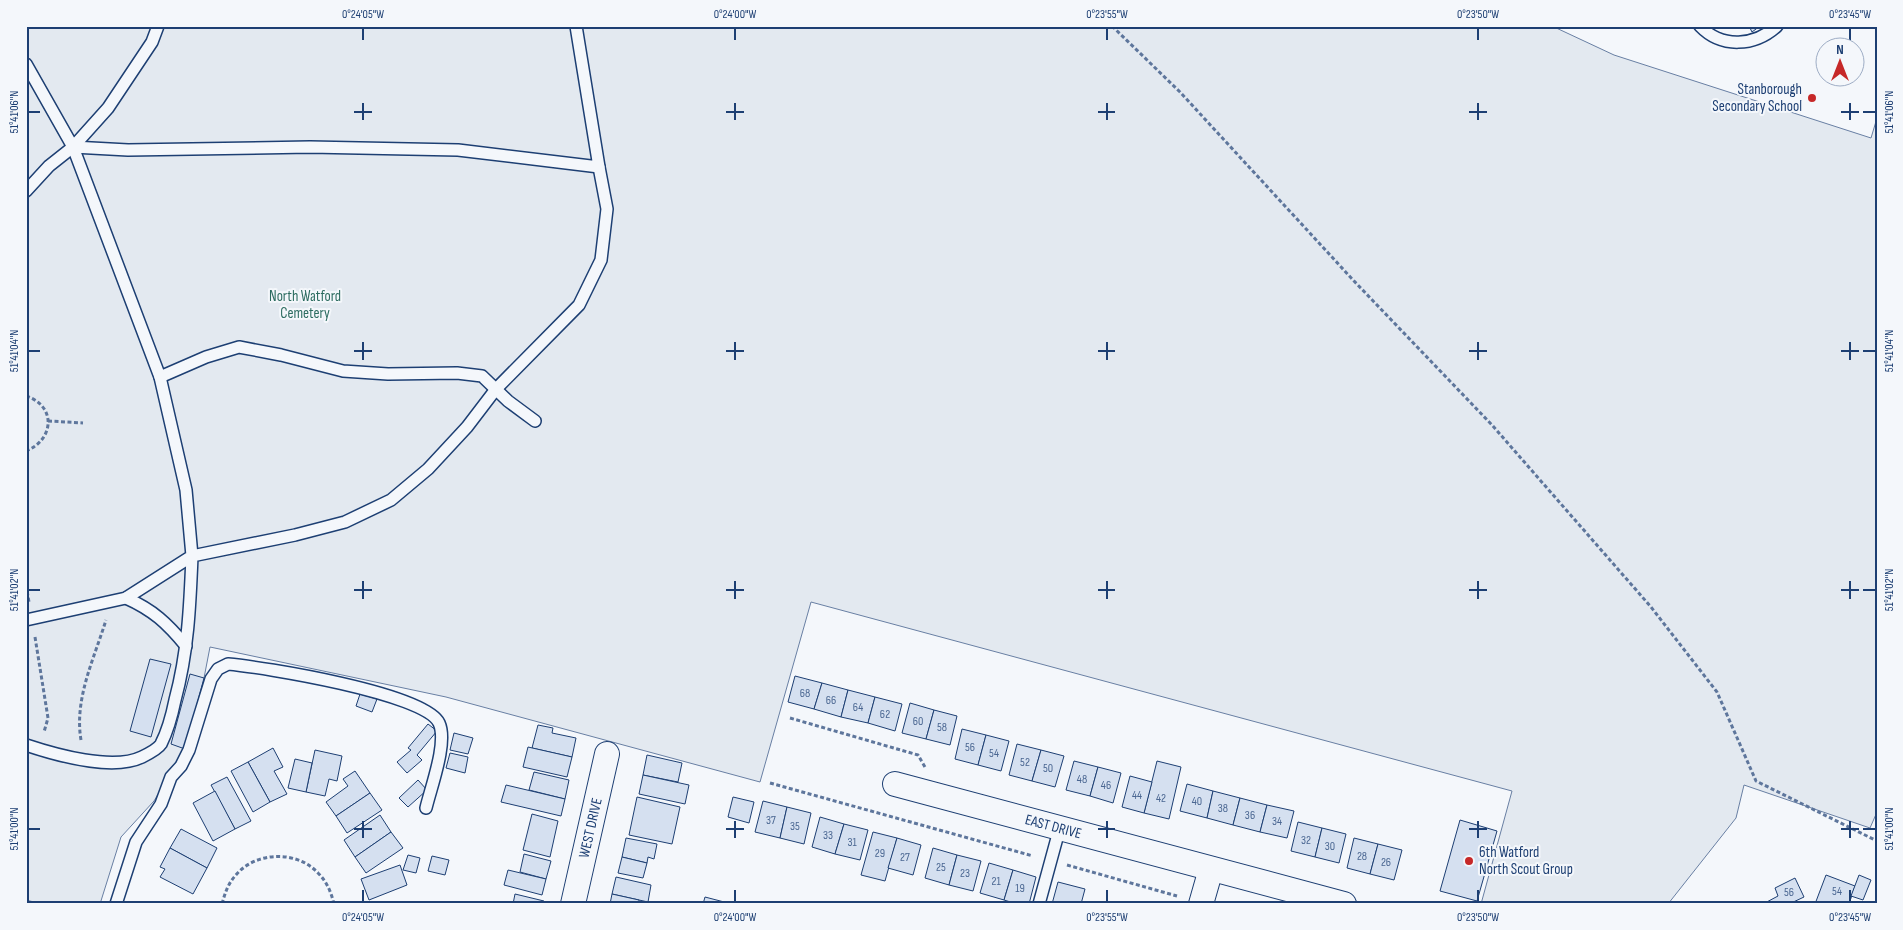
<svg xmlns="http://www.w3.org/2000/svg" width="1903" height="930" viewBox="0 0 1903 930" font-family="'Sofia Sans Condensed',sans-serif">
  <rect width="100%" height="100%" fill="#f4f7fb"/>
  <path fill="#e3e9f0" stroke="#687fa3" d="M26,26H1552L1614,55L1871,138L1877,118V812L1870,828L1744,785L1736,818L1668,904H1481L1512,791L811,602L760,782L446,697L210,647L204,678L185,749L154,801L121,837L100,904H42L26,900Z"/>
  <g fill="#d5e0f0" stroke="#1d3f73">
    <path d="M1749,26H1760L1752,32Z"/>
    <path d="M150,659L171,664L151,737L130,731Z"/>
    <path d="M190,674L204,678L185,749L171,744Z"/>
    <path d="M795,676L822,683L814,709L788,702Z"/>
    <path d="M822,683L848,690L841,717L814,709Z"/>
    <path d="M848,690L875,697L868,723L841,717Z"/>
    <path d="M360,694L377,699L372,712L356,706Z"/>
    <path d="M875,697L902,704L895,731L868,723Z"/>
    <path d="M910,703L934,710L926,739L902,733Z"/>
    <path d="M934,710L957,716L950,745L926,739Z"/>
    <path d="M428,724L437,731L417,755L422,760L407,773L397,762L411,750L408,748Z"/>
    <path d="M538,725L553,728L552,733L576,738L572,757L532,748Z"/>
    <path d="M962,729L986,735L978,765L955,759Z"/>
    <path d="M454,733L473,738L468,754L450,750Z"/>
    <path d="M986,735L1009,741L1001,771L978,765Z"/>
    <path d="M1017,744L1041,750L1032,781L1009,775Z"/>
    <path d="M528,747L572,757L567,777L523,767Z"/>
    <path d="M273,748L283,767L274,771L287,794L270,802L248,762Z"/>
    <path d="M315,750L342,756L337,781L329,779L325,796L306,792Z"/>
    <path d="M1041,750L1064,756L1055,787L1032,781Z"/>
    <path d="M450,753L468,757L465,773L446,768Z"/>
    <path d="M647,755L682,763L678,782L643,775Z"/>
    <path d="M295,759L312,763L306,792L288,788Z"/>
    <path d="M1074,761L1098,767L1090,796L1066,790Z"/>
    <path d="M1157,761L1181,767L1169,819L1144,813Z"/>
    <path d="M248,762L270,802L253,812L231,771Z"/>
    <path d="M1098,767L1121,773L1113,803L1090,796Z"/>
    <path d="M355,771L370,793L336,816L326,802L348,786L343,779Z"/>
    <path d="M534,772L569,780L565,799L529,790Z"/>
    <path d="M643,775L689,785L685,804L639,794Z"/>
    <path d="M1130,776L1152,782L1144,813L1122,807Z"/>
    <path d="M227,777L251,821L235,829L211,785Z"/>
    <path d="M418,780L427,790L408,807L399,798Z"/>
    <path d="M1187,784L1213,791L1207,818L1180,811Z"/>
    <path d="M506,785L565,799L561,816L501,802Z"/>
    <path d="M215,791L235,829L213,841L193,803Z"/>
    <path d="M1213,791L1240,798L1233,825L1207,818Z"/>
    <path d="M370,793L382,810L347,833L336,816Z"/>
    <path d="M637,797L680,807L672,844L629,835Z"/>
    <path d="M733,797L754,802L749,823L728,817Z"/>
    <path d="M1240,798L1267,805L1260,832L1233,825Z"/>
    <path d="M763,801L787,807L780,838L755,832Z"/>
    <path d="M1267,805L1294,811L1287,838L1260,832Z"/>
    <path d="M787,807L811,813L804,844L780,838Z"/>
    <path d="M532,814L558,821L550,857L523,850Z"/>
    <path d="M380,815L391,832L355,857L344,840Z"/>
    <path d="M820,817L844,824L835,854L812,847Z"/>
    <path d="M1460,820L1497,831L1477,901L1440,891Z"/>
    <path d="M1298,822L1322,828L1315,857L1291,851Z"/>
    <path d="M844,824L868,830L860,860L835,854Z"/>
    <path d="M1322,828L1346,834L1339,863L1315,857Z"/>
    <path d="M181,829L217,848L207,868L170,848Z"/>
    <path d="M391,832L403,848L366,873L355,857Z"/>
    <path d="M873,832L897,838L885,881L861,875Z"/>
    <path d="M626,838L657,844L654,859L648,857L647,863L622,857Z"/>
    <path d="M897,838L921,845L913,875L888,868Z"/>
    <path d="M1354,838L1378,844L1370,874L1347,868Z"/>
    <path d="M1378,844L1402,850L1394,880L1370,874Z"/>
    <path d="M170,848L207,868L193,894L160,877L165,869L160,867Z"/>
    <path d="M933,848L957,855L949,885L925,878Z"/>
    <path d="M524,854L551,861L546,879L520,872Z"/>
    <path d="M408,855L420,858L416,873L403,870Z"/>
    <path d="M957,855L981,861L973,891L949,885Z"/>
    <path d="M432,856L449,860L445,875L428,871Z"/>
    <path d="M622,857L647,863L643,878L618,873Z"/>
    <path d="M989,863L1013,870L1004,900L980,893Z"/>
    <path d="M400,865L407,885L369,900L361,879Z"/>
    <path d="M508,870L546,879L542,895L504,885Z"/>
    <path d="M1013,870L1036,877L1029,904H1017L1004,900Z"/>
    <path d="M1826,875L1855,886L1849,904H1815Z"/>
    <path d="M1859,875L1871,880L1863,900L1851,896Z"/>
    <path d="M616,877L651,885L648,902L612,894Z"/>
    <path d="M1795,878L1804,897L1789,904H1763L1778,896L1775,888Z"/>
    <path d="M1058,882L1085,889L1081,904H1052Z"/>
    <path d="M515,894L544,901L543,904H513Z"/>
    <path d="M612,894L639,900V904H610Z"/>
    <path d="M705,897L728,903V904H703Z"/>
  </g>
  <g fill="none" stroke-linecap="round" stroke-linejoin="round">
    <defs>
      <g id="service">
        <path d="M1700,26C1722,49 1755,46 1777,26"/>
        <path d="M26,64L73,147L160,377L186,490L192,556L126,598L26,620"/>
        <path d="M73,147L128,150L310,147L458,150L599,167L576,26"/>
        <path d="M26,191L49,166L73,147L108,108L152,42L158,26"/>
        <path d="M160,377L206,357L239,347L281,355L343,371L388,374L457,373L482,376L508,401L535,421"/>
        <path d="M126,598C153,610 167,623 186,646"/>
        <path d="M26,745C56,755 113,771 142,757C148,754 158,749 161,744C168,730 172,715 175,700C188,652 190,606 192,556L295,535L345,522L391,500L428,469L467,427L496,389L579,305L601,260L607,209L599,167"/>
        <path d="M116,904L136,842L161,804L171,777L181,766L189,750L211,679L218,669L228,664C262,667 425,693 439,723C448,742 431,787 426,808"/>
        <path d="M1039,904L1060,827"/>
      </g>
      <g id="minor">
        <path id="s1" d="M895,784L1344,904"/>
        <path id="s2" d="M573,904L607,754"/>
        <path d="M1201,904L1211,869"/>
      </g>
    </defs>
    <use href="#service" stroke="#1d3f73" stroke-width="14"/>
    <use href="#minor" stroke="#1d3f73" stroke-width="26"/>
    <g stroke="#5e769c" stroke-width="3" stroke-dasharray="4 2.5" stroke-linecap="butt">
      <path d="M1112,26L1180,92L1354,281L1492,425L1651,607L1717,692L1756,781L1877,841"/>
      <path d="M26,364V362"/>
      <path d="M26,396C57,406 54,440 26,451"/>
      <path d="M48,421L83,423"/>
      <path d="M26,585L29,602"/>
      <path d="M35,637L48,718L44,732"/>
      <path d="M790,718L918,755L925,767"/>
      <path d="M81,740C74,699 94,659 106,620"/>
      <path d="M770,783L1033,856"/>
      <path d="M1067,865L1177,896"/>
      <path d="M222,904C225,893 228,884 235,876C255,851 297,850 318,873C327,882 331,892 334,904"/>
    </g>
    <use href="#service" stroke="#f4f7fb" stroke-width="11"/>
    <use href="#minor" stroke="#f4f7fb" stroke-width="24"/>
  </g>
  <path fill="none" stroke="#1d3f73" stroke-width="2" d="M363,28V40M735,28V40M1107,28V40M1478,28V40M1850,28V40M363,103V120M735,103V120M1107,103V120M1478,103V120M1850,103V120M28,112H40M354,112H372M726,112H744M1098,112H1115M1469,112H1487M1841,112H1859M1863,112H1876M363,342V360M735,342V360M1107,342V360M1478,342V360M1850,342V360M28,351H40M354,351H372M726,351H744M1098,351H1115M1469,351H1487M1841,351H1859M1863,351H1876M363,581V599M735,581V599M1107,581V599M1478,581V599M1850,581V599M28,590H40M354,590H372M726,590H744M1098,590H1115M1469,590H1487M1841,590H1859M1863,590H1876M363,821V838M735,821V838M1107,821V838M1478,821V838M1850,821V838M28,829H40M354,829H372M726,829H744M1098,829H1115M1469,829H1487M1841,829H1859M1863,829H1876M363,890V902M735,890V902M1107,890V902M1478,890V902M1850,890V902"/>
  <g fill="#c62828" stroke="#f4f7fb" stroke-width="2">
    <circle cx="1812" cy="98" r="5"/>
    <circle cx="1469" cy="861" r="5"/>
  </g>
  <g text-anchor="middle" stroke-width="4" stroke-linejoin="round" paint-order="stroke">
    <g font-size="12" fill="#4b6792">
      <text x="805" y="697">68</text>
      <text x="831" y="704">66</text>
      <text x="858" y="711">64</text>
      <text x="885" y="718">62</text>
      <text x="918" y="725">60</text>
      <text x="942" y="731">58</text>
      <text x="970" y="751">56</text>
      <text x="994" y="757">54</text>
      <text x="1025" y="766">52</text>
      <text x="1048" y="772">50</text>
      <text x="1082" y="783">48</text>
      <text x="1106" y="789">46</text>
      <text x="1137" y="799">44</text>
      <text x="1161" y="802">42</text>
      <text x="1197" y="805">40</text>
      <text x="1223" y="812">38</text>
      <text x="1250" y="819">36</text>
      <text x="771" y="824">37</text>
      <text x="1277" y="825">34</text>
      <text x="795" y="830">35</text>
      <text x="828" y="839">33</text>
      <text x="1306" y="844">32</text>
      <text x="852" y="846">31</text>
      <text x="1330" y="850">30</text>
      <text x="880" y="857">29</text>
      <text x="1362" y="860">28</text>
      <text x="905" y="861">27</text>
      <text x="1386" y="866">26</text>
      <text x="941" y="871">25</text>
      <text x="965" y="877">23</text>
      <text x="996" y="885">21</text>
      <text x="1020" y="892">19</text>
      <text x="1837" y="895">54</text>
      <text x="1789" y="896">56</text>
    </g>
    <g font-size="15" fill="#1d3f73" stroke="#f4f7fb" text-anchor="end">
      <text x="1802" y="94">Stanborough<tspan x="1802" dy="17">Secondary School</tspan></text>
      <text x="1479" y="857" text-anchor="start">6th Watford<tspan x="1479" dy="17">North Scout Group</tspan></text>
    </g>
    <g font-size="15" fill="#2c6c60" stroke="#f4f7fb">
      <text x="305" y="301">North Watford<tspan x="305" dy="17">Cemetery</tspan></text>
    </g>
    <g font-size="15" fill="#1d3f73" stroke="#f4f7fb">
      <text dy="5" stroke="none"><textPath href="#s1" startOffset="164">EAST DRIVE</textPath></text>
      <text dy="5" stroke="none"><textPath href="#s2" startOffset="78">WEST DRIVE</textPath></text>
    </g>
  </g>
  <rect width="1903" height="930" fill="none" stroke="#f4f7fb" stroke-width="55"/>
  <g transform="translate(1840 62)"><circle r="24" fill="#f4f7fb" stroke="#9eadc5"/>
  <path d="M0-4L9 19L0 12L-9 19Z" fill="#c62828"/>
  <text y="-8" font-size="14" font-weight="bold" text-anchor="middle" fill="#1d3f73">N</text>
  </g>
  <rect x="28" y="28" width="1848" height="874" fill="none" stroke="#1d3f73" stroke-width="2"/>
  <g font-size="12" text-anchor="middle" fill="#1d3f73">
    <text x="363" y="18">0°24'05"W</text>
    <text x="735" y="18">0°24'00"W</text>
    <text x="1107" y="18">0°23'55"W</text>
    <text x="1478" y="18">0°23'50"W</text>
    <text x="1850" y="18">0°23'45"W</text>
    <text transform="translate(14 112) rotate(-90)" y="4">51°41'06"N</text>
    <text transform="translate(1889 112) rotate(-90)" y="4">51°41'06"N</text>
    <text transform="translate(14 351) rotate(-90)" y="4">51°41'04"N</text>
    <text transform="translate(1889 351) rotate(-90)" y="4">51°41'04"N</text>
    <text transform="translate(14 590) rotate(-90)" y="4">51°41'02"N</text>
    <text transform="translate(1889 590) rotate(-90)" y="4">51°41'02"N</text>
    <text transform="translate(14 829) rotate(-90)" y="4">51°41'00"N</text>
    <text transform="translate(1889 829) rotate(-90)" y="4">51°41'00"N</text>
    <text x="363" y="921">0°24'05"W</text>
    <text x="735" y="921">0°24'00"W</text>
    <text x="1107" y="921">0°23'55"W</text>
    <text x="1478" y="921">0°23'50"W</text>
    <text x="1850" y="921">0°23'45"W</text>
  </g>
</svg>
